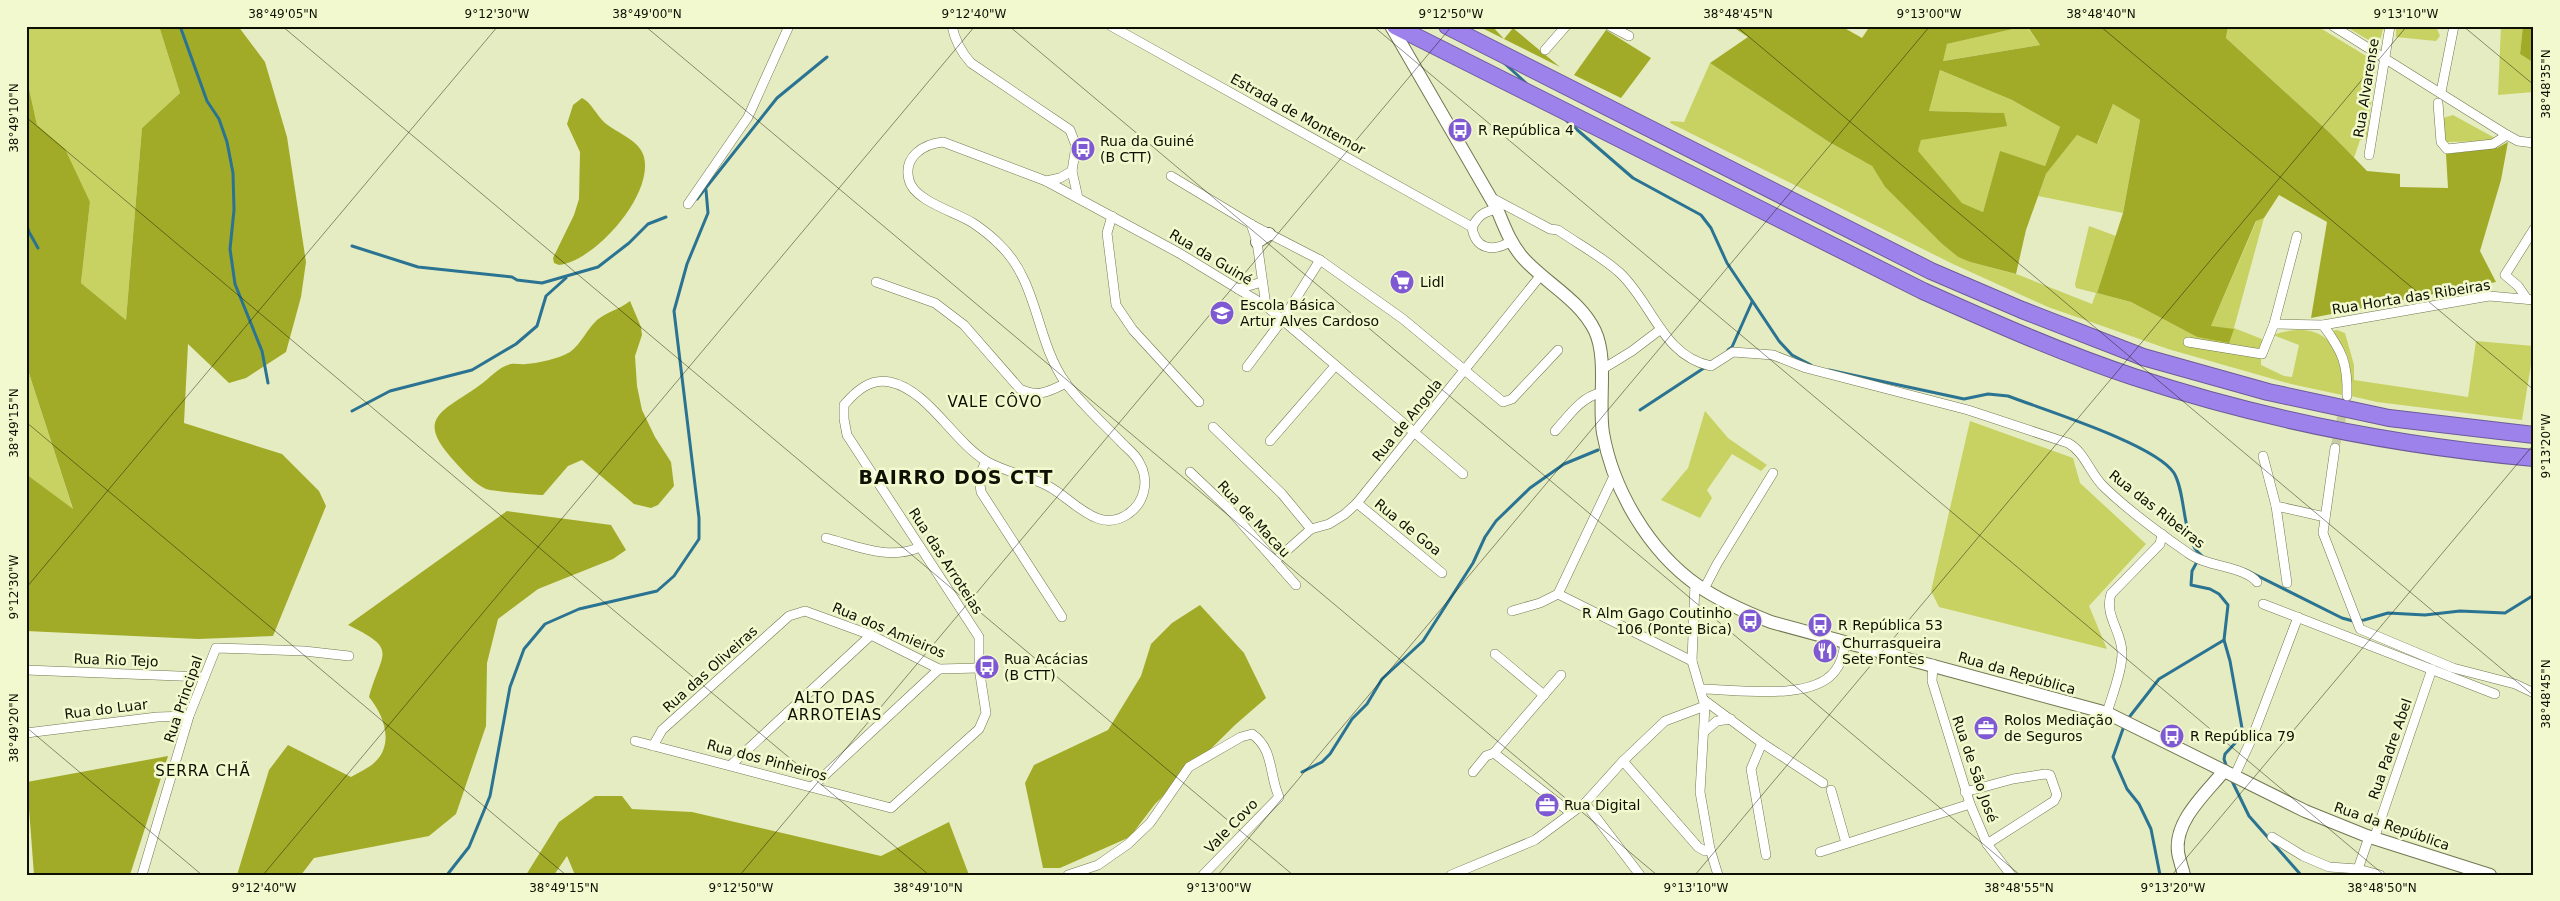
<svg xmlns="http://www.w3.org/2000/svg" width="2560" height="901" viewBox="0 0 2560 901" font-family="'DejaVu Sans',sans-serif">
  <rect width="100%" height="100%" fill="#e6ecc1"/>
  <g fill="#c7d263">
    <path d="M26,26H159L180,93L142,128L126,320L81,283L90,202L37,125L26,75Z"/>
    <path d="M2026,26L2040,45L1942,61L1947,44Z"/>
    <path d="M2228,26H2317L2376,62L2367,138L2360,140L2354,158L2330,133L2226,38Z"/>
    <path d="M2345,26H2384L2380,40L2370,41Z"/>
    <path d="M2396,26H2436L2440,36L2436,41L2396,37Z"/>
    <path d="M2501,26H2523L2520,54L2534,63V92L2498,95Z"/>
    <path d="M1710,63L1829,142L1872,166L1885,187L1941,243L1958,257L1970,262L2019,275L2092,304L2096,293L2076,288L2075,284L2089,226L2116,236L2097,293L2131,302L2197,337L2229,342L2211,326L2257,220L2264,218L2234,328L2262,339L2261,365L2284,376L2292,377L2299,345L2273,335C2324,318 2345,346 2342,395L2291,384L2168,349L2048,307L1953,264L1670,123L1671,121L1684,122Z"/>
    <path d="M1940,70L2012,100L2060,127L2045,166L2000,152L1983,212L1962,203L1917,152L1921,140L2003,113L1929,111Z"/>
    <path d="M2113,104L2140,120L2123,213L2038,196L2046,174L2077,135L2098,143Z"/>
    <path d="M2453,115L2495,138L2494,141L2446,142L2443,118Z"/>
    <path d="M2337,330L2345,333L2354,365V380L2468,397L2476,341L2534,346L2522,420L2377,402L2351,396C2350,365 2353,356 2331,331Z"/>
    <path d="M26,364L73,510L26,474Z"/>
    <path d="M1705,411L1728,438L1767,465L1761,471L1732,454L1707,490L1712,498L1700,518L1661,500L1688,468Z"/>
    <path d="M1970,421L2073,458L2080,483L2146,544L2089,606L2107,649L1939,607L1931,591Z"/>
  </g>
  <g fill="#a1ab28" fill-rule="evenodd">
    <path d="M159,26H238L265,62L287,137L306,262L301,297L286,352L246,378L229,383L188,344L184,423L282,454L319,491L326,506L273,636L198,639L26,631V474L73,509L26,364V75L37,125L65,149L90,202L81,283L126,320L142,128L180,93Z"/>
    <path d="M1478,26H1492L1504,39L1513,28L1560,67Z"/>
    <path d="M1738,26H1841L1862,38L1870,26H2026L1947,44L1943,61L2040,45L2027,26H2228L2226,38L2330,133L2367,171L2400,174V187L2448,188L2446,154L2497,148L2508,142L2501,180L2480,251L2496,282L2311,318L2327,222L2279,195L2264,218L2256,221L2211,326L2234,329L2229,343L2197,337L2131,302L2097,293L2123,213L2140,120L2113,104L2097,144L2077,135L2046,174L2026,230L2016,274L1970,262L1958,257L1941,243L1885,187L1872,166L1829,142L1710,63L1748,37L1736,29ZM1940,70L2012,100L2060,127L2045,166L2000,151L1983,212L1962,203L1918,151L1921,140L2007,126L2004,113L1929,111Z"/>
    <path d="M2523,26H2534V63L2520,54Z"/>
    <path d="M1606,30L1651,58L1621,98L1574,75Z"/>
    <path d="M582,98C591,102 597,116 605,123C617,133 637,139 643,154C657,191 596,261 559,265L554,263L553,258L574,215L579,199L580,152L567,124L573,105Z"/>
    <path d="M630,301L641,327L642,335L635,356L637,386L642,410L655,437L671,462L674,486L658,505L651,508L634,504L582,460L568,466L543,495C536,495 490,491 486,489C475,484 463,471 455,462C413,417 443,412 480,385C489,379 499,366 511,364C516,363 521,365 526,364C539,363 558,359 570,352C581,344 587,329 597,320C607,312 620,309 630,301Z"/>
    <path d="M507,511L611,525L626,550L613,559L538,589L498,619L487,663L486,726L456,814L429,836L314,858L301,875H237L269,770L288,745L351,777C359,772 369,768 375,762C395,743 383,714 369,697C381,652 400,650 348,625Z"/>
    <path d="M1200,605L1244,653L1266,698L1235,725L1155,804L1130,837L1060,868H1043L1025,783L1034,765L1108,730L1141,676L1151,644L1172,623Z"/>
    <path d="M168,756L130,875H34L27,782Z"/>
    <path d="M595,796H622L632,809L692,812L881,856L949,822L969,875H575L567,856L554,875H526L559,822Z"/>
  </g>
  <g fill="none" stroke-linecap="round" stroke-linejoin="round">
    <g stroke="#2a7392" stroke-width="3">
      <path d="M180,26L207,101L219,119L227,142L233,173L234,210L230,249L235,284L262,351L268,383"/>
      <path d="M1503,62L1526,83"/>
      <path d="M1567,121L1633,178L1701,215L1711,228L1727,263L1779,341L1792,355L1811,365"/>
      <path d="M697,199L777,98L827,57"/>
      <path d="M26,223L29,232L38,248"/>
      <path d="M352,246L418,267L512,277L517,280L542,283L598,267L629,243L648,224L666,217"/>
      <path d="M1728,350L1732,347L1752,302"/>
      <path d="M1829,370L1964,399L1988,394L2008,396C2044,410 2155,444 2174,473C2187,495 2181,541 2202,556"/>
      <path d="M1640,410L1707,366"/>
      <path d="M352,411L390,391L472,370L516,344L537,326L546,296L566,278"/>
      <path d="M2198,560L2192,571L2191,585L2210,589L2219,594L2228,605L2224,640L2230,661L2242,728L2239,739L2225,754L2224,759L2227,768"/>
      <path d="M2246,570L2342,618L2353,621L2364,620L2388,613L2425,615L2460,611L2505,613L2534,595"/>
      <path d="M2127,720L2159,679L2224,640"/>
      <path d="M2124,726L2113,757L2127,789L2139,804L2151,829L2160,875"/>
      <path d="M1302,772L1322,762L1330,754L1352,719L1367,704L1382,679L1423,641L1473,563L1485,537L1496,521L1530,488L1564,464L1598,450"/>
      <path d="M2232,781L2249,816L2301,875"/>
      <path d="M447,875L469,847L490,796L510,687L524,649L545,624L579,609L657,591L674,576L699,539V518L674,311L687,264L708,213L706,190"/>
    </g>
    <path stroke="#c6cba4" stroke-width="9" stroke-dasharray="9 4.5" stroke-linecap="butt" d="M2335,448L2344,406"/>
    <defs>
      <g id="street">
        <path d="M1111,26L1472,227"/>
        <path d="M1610,26L1629,36"/>
        <path d="M2333,26L2507,135L2518,141L2534,143"/>
        <path d="M1545,50L1566,26"/>
        <path d="M2441,92L2454,26"/>
        <path d="M2438,103L2441,142L2447,149L2493,144L2507,135"/>
        <path d="M2369,155L2390,26"/>
        <path d="M1072,171L1078,198"/>
        <path d="M1171,176L1254,226L1320,260L1403,319L1503,402L1512,399L1558,350"/>
        <path d="M1046,181L1179,253L1266,306L1463,474"/>
        <path d="M1490,197L1550,229L1558,230C1578,244 1603,257 1621,274C1653,305 1663,356 1711,366L1733,352L1773,355L1806,368L1968,410L2068,443C2085,452 2090,474 2104,487C2129,511 2159,533 2188,553C2206,567 2244,566 2257,582"/>
        <path d="M688,204L748,117L789,26"/>
        <path d="M1497,209C1483,212 1479,215 1472,227C1475,249 1493,253 1511,241"/>
        <path d="M1112,216L1107,233L1116,305L1133,330L1199,402"/>
        <path d="M1251,224L1257,242L1266,306"/>
        <path d="M876,282L935,303L964,325L1020,389C1038,398 1050,391 1066,383"/>
        <path d="M1238,289L1262,282"/>
        <path d="M2527,299L2518,286L2505,275L2534,229"/>
        <path d="M2274,324L2323,325L2489,296L2534,300"/>
        <path d="M2323,325C2342,351 2348,363 2347,396"/>
        <path d="M2188,342L2262,354L2274,324L2297,236"/>
        <path d="M1247,367L1283,319L1320,260"/>
        <path d="M1601,370L1632,351L1661,329"/>
        <path d="M1213,427L1282,494L1311,529"/>
        <path d="M1555,431C1568,417 1581,397 1600,393"/>
        <path d="M1270,441L1335,366"/>
        <path d="M2335,448L2323,533L2360,629L2453,668L2515,684L2534,693"/>
        <path d="M2263,456L2276,506L2325,517"/>
        <path d="M986,461L979,477L981,492L1062,617"/>
        <path d="M1190,472L1229,509L1296,585"/>
        <path d="M1357,503L1442,573"/>
        <path d="M2276,506L2287,583"/>
        <path d="M826,538C857,546 890,561 920,547"/>
        <path d="M1275,561L1311,529L1329,524L1345,514L1357,503L1541,275"/>
        <path d="M1695,583L1692,661L1705,706L1700,792L1710,849L1718,875"/>
        <path d="M1704,589L1717,564L1773,473"/>
        <path d="M1558,594L1692,661"/>
        <path d="M2263,604L2495,694"/>
        <path d="M1512,611L1540,603L1558,594L1614,476"/>
        <path d="M1495,654L1544,695"/>
        <path d="M1933,664L1932,681L1970,804L1987,844L2011,875"/>
        <path d="M26,670L204,677"/>
        <path d="M1701,689C1736,689 1812,702 1835,671C1841,664 1844,651 1845,642"/>
        <path d="M1704,700L1762,743L1823,783"/>
        <path d="M2107,713C2112,695 2122,672 2122,653C2122,631 2104,616 2111,594L2160,544L2162,534"/>
        <path d="M1705,731L1717,721L1731,719"/>
        <path d="M26,733L157,717L189,716"/>
        <path d="M635,741L891,808L979,729L986,713L979,668V637L847,435L844,419V405C856,391 870,378 890,382C928,390 953,441 986,461C1005,472 1029,476 1048,486C1073,499 1098,535 1128,514C1137,508 1142,500 1144,490C1146,481 1144,470 1139,462C1136,455 1128,449 1122,443C1104,424 1081,404 1065,382C1035,339 1039,282 999,244C991,236 982,229 973,223C956,212 914,201 909,180C903,157 923,144 943,142L1046,181L1060,178L1072,171L1076,146L1070,130L971,63C961,52 955,41 952,26"/>
        <path d="M1762,743L1751,769L1766,855"/>
        <path d="M653,746L662,730L789,616L805,611L871,635L939,669L979,668"/>
        <path d="M1494,753L1571,813"/>
        <path d="M1623,761L1698,847L1705,851L1710,849"/>
        <path d="M732,764L871,635"/>
        <path d="M1473,772L1486,756L1494,753L1561,675"/>
        <path d="M2234,777L2252,738L2298,617"/>
        <path d="M812,787L939,669"/>
        <path d="M1831,790L1846,843"/>
        <path d="M1965,792L2013,779L2045,774L2050,775L2057,795L2054,801L1987,844"/>
        <path d="M1585,803L1640,875"/>
        <path d="M2272,837L2303,856L2329,867L2358,869L2369,837"/>
        <path d="M2374,839L2432,669"/>
        <path d="M1820,852L1970,804"/>
        <path d="M2358,869L2380,875"/>
        <path d="M142,875L189,716L216,648L304,651L349,656"/>
        <path d="M1068,875L1098,865L1128,844L1150,823L1189,767L1241,737L1252,734C1274,749 1269,775 1279,797L1203,875"/>
        <path d="M1451,875L1535,840L1585,803L1623,761L1665,721L1705,706"/>
      </g>
      <g id="secondary">
        <path d="M1391,26L1497,209C1504,226 1511,245 1524,259C1547,284 1580,300 1595,331C1608,359 1598,402 1603,433C1613,490 1649,551 1697,585C1720,601 1745,612 1771,622L2107,713L2305,811L2367,836L2490,875"/>
        <path d="M1257,242L1269,234"/>
        <path d="M2184,875C2182,867 2179,859 2178,852C2174,821 2206,793 2224,771"/>
      </g>
      <g id="highway">
        <path d="M1395,26L1923,291C1992,322 2062,353 2134,377C2262,419 2399,446 2534,458"/>
        <path d="M1447,26L1931,271L2022,310L2143,357L2268,392L2389,418L2534,435"/>
      </g>
    </defs>
    <use href="#street" stroke="#727750" stroke-width="10"/>
    <use href="#secondary" stroke="#727750" stroke-width="14"/>
    <use href="#highway" stroke="#6c5a9a" stroke-width="18"/>
    <use href="#street" stroke="#fff" stroke-width="9"/>
    <use href="#secondary" stroke="#fff" stroke-width="12"/>
    <use href="#highway" stroke="#9e82eb" stroke-width="16"/>
  </g>
  <path fill="none" stroke="#0e1003" stroke-width="1" stroke-opacity="0.45" d="M282,26L1293,875M645,26L1657,875M1009,26L2020,875M1373,26L2384,875M1736,26L2534,696M2100,26L2534,390M2463,26L2534,85M26,117L929,875M26,422L566,875M26,588L498,26M26,727L202,875M263,875L975,26M740,875L1452,26M1218,875L1930,26M1695,875L2407,26M2172,875L2534,444"/>
  <defs>
    <symbol id="bus-disc" viewBox="-11 -11 22 22"><circle r="9.5" fill="#7f59d3" stroke="#f3f9ce"/><path d="M-5-6H5V4H4V6H2V4H-2V6H-4V4H-5ZM-3.5-4V0h7V-4ZM-3.5 1.2v1.5H-2V1.2ZM2 1.2v1.5H3.5V1.2Z" fill="#fff"/></symbol>
    <symbol id="supermarket-disc" viewBox="-11 -11 22 22"><circle r="9.5" fill="#7f59d3" stroke="#f3f9ce"/><path d="M-6-5.5h2.5l.6 2H6L4.5 2H-2.5L-4.4-4H-6ZM-1.5 3.2a1.3 1.3 0 1 0 .1 0ZM3 3.2a1.3 1.3 0 1 0 .1 0Z" fill="#fff"/></symbol>
    <symbol id="school-disc" viewBox="-11 -11 22 22"><circle r="9.5" fill="#7f59d3" stroke="#f3f9ce"/><path d="M0-5L7-2L0 1L-7-2ZM-4 1L0 2.5L4 1V4Q0 6-4 4Z" fill="#fff"/></symbol>
    <symbol id="restaurant-disc" viewBox="-11 -11 22 22"><circle r="9.5" fill="#7f59d3" stroke="#f3f9ce"/><path d="M-5-6h1v4h1v-4h1v4h1v-4h1v5L-1.5 .5V6h-2V.5L-5-1ZM5-6V6H3V1.5H1.5Q1.5-4 5-6Z" fill="#fff"/></symbol>
    <symbol id="office-disc" viewBox="-11 -11 22 22"><circle r="9.5" fill="#7f59d3" stroke="#f3f9ce"/><path d="M-6-3h4V-5.5h4V-3h4V5H-6ZM-1-4.5V-3h2v-1.5ZM-6 0V1H6V0Z" fill="#fff"/></symbol>
  </defs>
  <g fill-rule="evenodd">
    <use href="#bus-disc" x="1446" y="116" width="28" height="28"/>
    <use href="#bus-disc" x="1069" y="135" width="28" height="28"/>
    <use href="#supermarket-disc" x="1388" y="268" width="28" height="28"/>
    <use href="#school-disc" x="1208" y="299" width="28" height="28"/>
    <use href="#bus-disc" x="1736" y="607" width="28" height="28"/>
    <use href="#bus-disc" x="1806" y="611" width="28" height="28"/>
    <use href="#restaurant-disc" x="1811" y="637" width="28" height="28"/>
    <use href="#bus-disc" x="973" y="653" width="28" height="28"/>
    <use href="#office-disc" x="1972" y="714" width="28" height="28"/>
    <use href="#bus-disc" x="2158" y="722" width="28" height="28"/>
    <use href="#office-disc" x="1533" y="791" width="28" height="28"/>
  </g>
  <g text-anchor="middle" stroke-width="5" stroke-linejoin="round" paint-order="stroke">
    <g font-size="14" fill="#0e1003" stroke="#f3f9ce">
      <text transform="translate(2366 88) rotate(-81)" y="5">Rua Alvarense</text>
      <text transform="translate(1298 114) rotate(29)" y="5">Estrada de Montemor</text>
      <text transform="translate(1211 257) rotate(31)" y="5">Rua da Guiné</text>
      <text transform="translate(2411 297) rotate(-9)" y="5">Rua Horta das Ribeiras</text>
      <text transform="translate(1407 420) rotate(-51)" y="5">Rua de Angola</text>
      <text transform="translate(2157 509) rotate(38)" y="5">Rua das Ribeiras</text>
      <text transform="translate(1254 519) rotate(47)" y="5">Rua de Macau</text>
      <text transform="translate(1408 527) rotate(39)" y="5">Rua de Goa</text>
      <text transform="translate(946 561) rotate(57)" y="5">Rua das Arroteias</text>
      <text transform="translate(889 630) rotate(23)" y="5">Rua dos Amieiros</text>
      <text transform="translate(116 660) rotate(2)" y="5">Rua Rio Tejo</text>
      <text transform="translate(710 669) rotate(-42)" y="5">Rua das Oliveiras</text>
      <text transform="translate(2017 673) rotate(16)" y="5">Rua da República</text>
      <text transform="translate(183 699) rotate(-71)" y="5">Rua Principal</text>
      <text transform="translate(106 709) rotate(-7)" y="5">Rua do Luar</text>
      <text transform="translate(2390 749) rotate(-71)" y="5">Rua Padre Abel</text>
      <text transform="translate(767 760) rotate(15)" y="5">Rua dos Pinheiros</text>
      <text transform="translate(1975 769) rotate(71)" y="5">Rua de São José</text>
      <text transform="translate(1231 826) rotate(-46)" y="5">Vale Covo</text>
      <text transform="translate(2392 826) rotate(19)" y="5">Rua da República</text>
    </g>
    <g font-size="14" fill="#0e1003" stroke="#f3f9ce" text-anchor="start">
      <text x="1478" y="135">R República 4</text>
      <text x="1100" y="146">Rua da Guiné<tspan x="1100" dy="16">(B CTT)</tspan></text>
      <text x="1420" y="287">Lidl</text>
      <text x="1240" y="310">Escola Básica<tspan x="1240" dy="16">Artur Alves Cardoso</tspan></text>
      <text x="1732" y="618" text-anchor="end">R Alm Gago Coutinho<tspan x="1732" dy="16">106 (Ponte Bica)</tspan></text>
      <text x="1838" y="630">R República 53</text>
      <text x="1842" y="648">Churrasqueira<tspan x="1842" dy="16">Sete Fontes</tspan></text>
      <text x="1004" y="664">Rua Acácias<tspan x="1004" dy="16">(B CTT)</tspan></text>
      <text x="2004" y="725">Rolos Mediação<tspan x="2004" dy="16">de Seguros</tspan></text>
      <text x="2190" y="741">R República 79</text>
      <text x="1564" y="810">Rua Digital</text>
    </g>
    <g font-size="15" letter-spacing="1" fill="#0e1003" stroke="#f3f9ce">
      <text x="995" y="407">VALE CÔVO</text>
      <text x="835" y="703">ALTO DAS<tspan x="835" dy="17">ARROTEIAS</tspan></text>
      <text x="203" y="776">SERRA CHÃ</text>
    </g>
    <g font-size="19" font-weight="bold" letter-spacing="1" fill="#0e1003" stroke="#f3f9ce">
      <text x="956" y="484">BAIRRO DOS CTT</text>
    </g>
  </g>
  <rect width="2560" height="901" fill="none" stroke="#f3f9ce" stroke-width="55"/>
  <rect x="28" y="28" width="2504" height="846" fill="none" stroke="#0e1003" stroke-width="2"/>
  <g font-size="12" text-anchor="middle" fill="#0e1003">
    <text x="283" y="18">38°49'05"N</text>
    <text x="497" y="18">9°12'30"W</text>
    <text x="647" y="18">38°49'00"N</text>
    <text x="974" y="18">9°12'40"W</text>
    <text x="1451" y="18">9°12'50"W</text>
    <text x="1738" y="18">38°48'45"N</text>
    <text x="1929" y="18">9°13'00"W</text>
    <text x="2101" y="18">38°48'40"N</text>
    <text x="2406" y="18">9°13'10"W</text>
    <text transform="translate(2546 84) rotate(-90)" y="4">38°48'35"N</text>
    <text transform="translate(14 118) rotate(-90)" y="4">38°49'10"N</text>
    <text transform="translate(14 423) rotate(-90)" y="4">38°49'15"N</text>
    <text transform="translate(2546 446) rotate(-90)" y="4">9°13'20"W</text>
    <text transform="translate(14 587) rotate(-90)" y="4">9°12'30"W</text>
    <text transform="translate(2546 694) rotate(-90)" y="4">38°48'45"N</text>
    <text transform="translate(14 728) rotate(-90)" y="4">38°49'20"N</text>
    <text x="264" y="892">9°12'40"W</text>
    <text x="564" y="892">38°49'15"N</text>
    <text x="741" y="892">9°12'50"W</text>
    <text x="928" y="892">38°49'10"N</text>
    <text x="1219" y="892">9°13'00"W</text>
    <text x="1696" y="892">9°13'10"W</text>
    <text x="2019" y="892">38°48'55"N</text>
    <text x="2173" y="892">9°13'20"W</text>
    <text x="2382" y="892">38°48'50"N</text>
  </g>
</svg>
